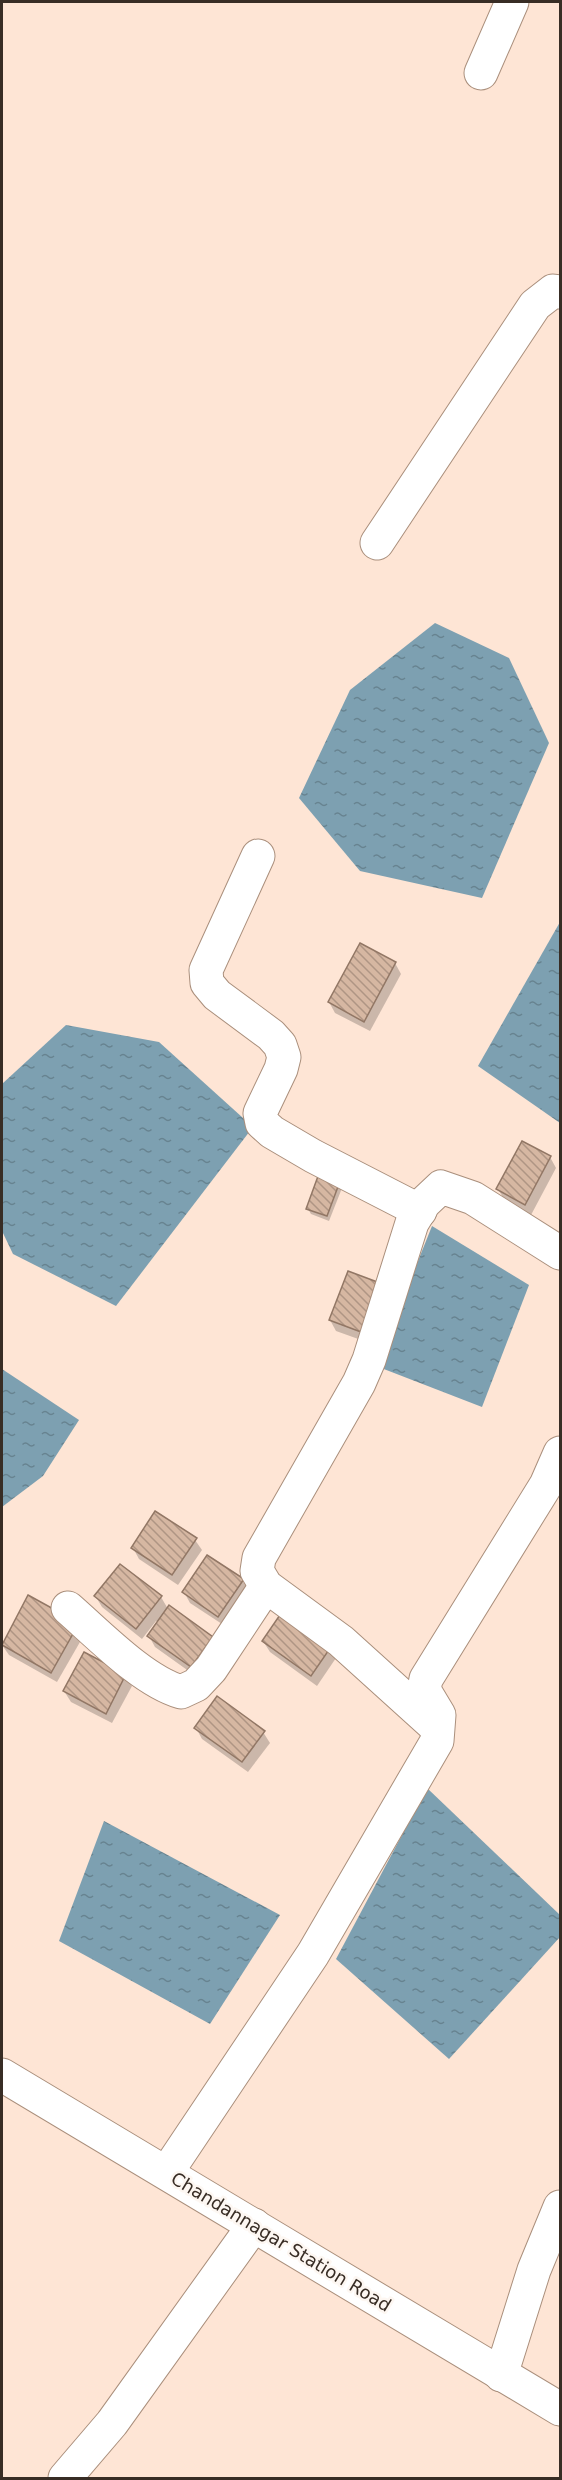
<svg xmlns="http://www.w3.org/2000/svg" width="562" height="2480" viewBox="0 0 562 2480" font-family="'DejaVu Sans',sans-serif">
  <defs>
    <pattern id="water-ripples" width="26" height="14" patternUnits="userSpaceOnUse" patternTransform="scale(1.5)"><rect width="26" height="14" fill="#7da0b1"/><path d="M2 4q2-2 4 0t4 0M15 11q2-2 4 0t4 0" fill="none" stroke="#678390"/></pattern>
    <pattern id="building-back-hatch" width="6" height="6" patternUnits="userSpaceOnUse" patternTransform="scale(1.5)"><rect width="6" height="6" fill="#d6b7a2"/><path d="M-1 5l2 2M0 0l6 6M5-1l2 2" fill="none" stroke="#af9584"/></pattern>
  </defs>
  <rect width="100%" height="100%" fill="#fee5d5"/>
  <g fill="url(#water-ripples)">
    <path d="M435,623L509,658L549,743L482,898L360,871L299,798L350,690Z"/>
    <path d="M560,922V1123L478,1066Z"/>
    <path d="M66,1025L159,1042L253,1127L116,1306L13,1254L2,1231V1084Z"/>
    <path d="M432,1226L529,1285L482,1407L376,1366Z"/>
    <path d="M2,1369L79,1420L43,1476L2,1507Z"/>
    <path d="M427,1788L560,1915V1937L449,2059L336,1959Z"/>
    <path d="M104,1821L280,1915L210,2024L59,1941Z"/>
  </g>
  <g fill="#0003">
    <path d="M395,963L401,974L370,1031L335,1013L329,1002Z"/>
    <path d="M550,1157L556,1168L531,1215L504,1199L498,1189Z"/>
    <path d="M344,1183L329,1221L311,1214L308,1209Z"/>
    <path d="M387,1287L375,1345L336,1331L330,1320Z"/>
    <path d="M195,1540L202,1550L178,1585L139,1559L133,1548Z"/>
    <path d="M242,1580L249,1591L225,1626L190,1603L184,1592Z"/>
    <path d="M29,1597L84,1635L57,1682L9,1655L2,1645Z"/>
    <path d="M96,1597H161L168,1609L212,1638L197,1677L155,1647L149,1636L159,1622L156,1621L142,1639L102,1607Z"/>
    <path d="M285,1611L338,1655L317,1686L270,1652L263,1641Z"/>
    <path d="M125,1675L132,1686L112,1723L71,1702L64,1691Z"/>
    <path d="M196,1728L263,1732L270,1743L248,1772L202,1739Z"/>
  </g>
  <g fill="url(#building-back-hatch)" stroke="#927765" stroke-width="1.5">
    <path d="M360,943L396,962L364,1022L328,1002Z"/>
    <path d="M522,1141L551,1156L525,1205L496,1189Z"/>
    <path d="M321,1168L342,1176L327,1216L306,1209Z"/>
    <path d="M348,1271L388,1286L369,1335L329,1320Z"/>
    <path d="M155,1511L197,1538L172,1575L131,1548Z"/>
    <path d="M207,1555L244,1579L218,1617L182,1592Z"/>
    <path d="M120,1564L162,1596L136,1629L94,1596Z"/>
    <path d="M28,1595L79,1623L51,1673L2,1645Z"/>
    <path d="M169,1605L213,1637L191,1667L147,1636Z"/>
    <path d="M284,1609L333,1644L311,1676L262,1641Z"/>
    <path d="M84,1652L126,1674L106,1714L63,1691Z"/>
    <path d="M217,1696L265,1731L242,1762L194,1728Z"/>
  </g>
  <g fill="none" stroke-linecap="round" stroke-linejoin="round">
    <defs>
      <g id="minor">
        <path d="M481,73L512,2"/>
        <path d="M377,543L535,305L553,291L560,292"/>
        <path d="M258,856L206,970L207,983L217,995L271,1035L280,1045L284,1057L281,1069L260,1113L262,1123L272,1132L313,1156L420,1211"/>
        <path d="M68,1608C99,1635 143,1681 181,1692L196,1685L211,1669L266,1586"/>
        <path d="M435,1726L341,1641L266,1586L257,1571L259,1558L359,1383L369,1360L412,1223L424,1203L441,1187L473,1198L560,1253"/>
        <path d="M167,2172L313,1954L437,1741L439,1715L424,1690L426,1679L546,1485L560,1453"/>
        <path d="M501,2375L534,2270L560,2207"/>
        <path d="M65,2478L112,2423L254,2225"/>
      </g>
      <path id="major" d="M2,2075L560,2409"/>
    </defs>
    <use href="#minor" stroke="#aa8f7c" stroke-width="35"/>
    <use href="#major" stroke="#aa8f7c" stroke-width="35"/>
    <use href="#minor" stroke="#fff" stroke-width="33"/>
    <use href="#major" stroke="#fff" stroke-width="33"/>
  </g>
  <g text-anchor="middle" stroke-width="5" stroke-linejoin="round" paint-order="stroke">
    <g font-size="18" fill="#382d25" stroke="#fdf7f2">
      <text transform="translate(281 2242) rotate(31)" y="6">Chandannagar Station Road</text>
    </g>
  </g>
  <rect width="562" height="2480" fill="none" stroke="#382d25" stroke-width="6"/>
</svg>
